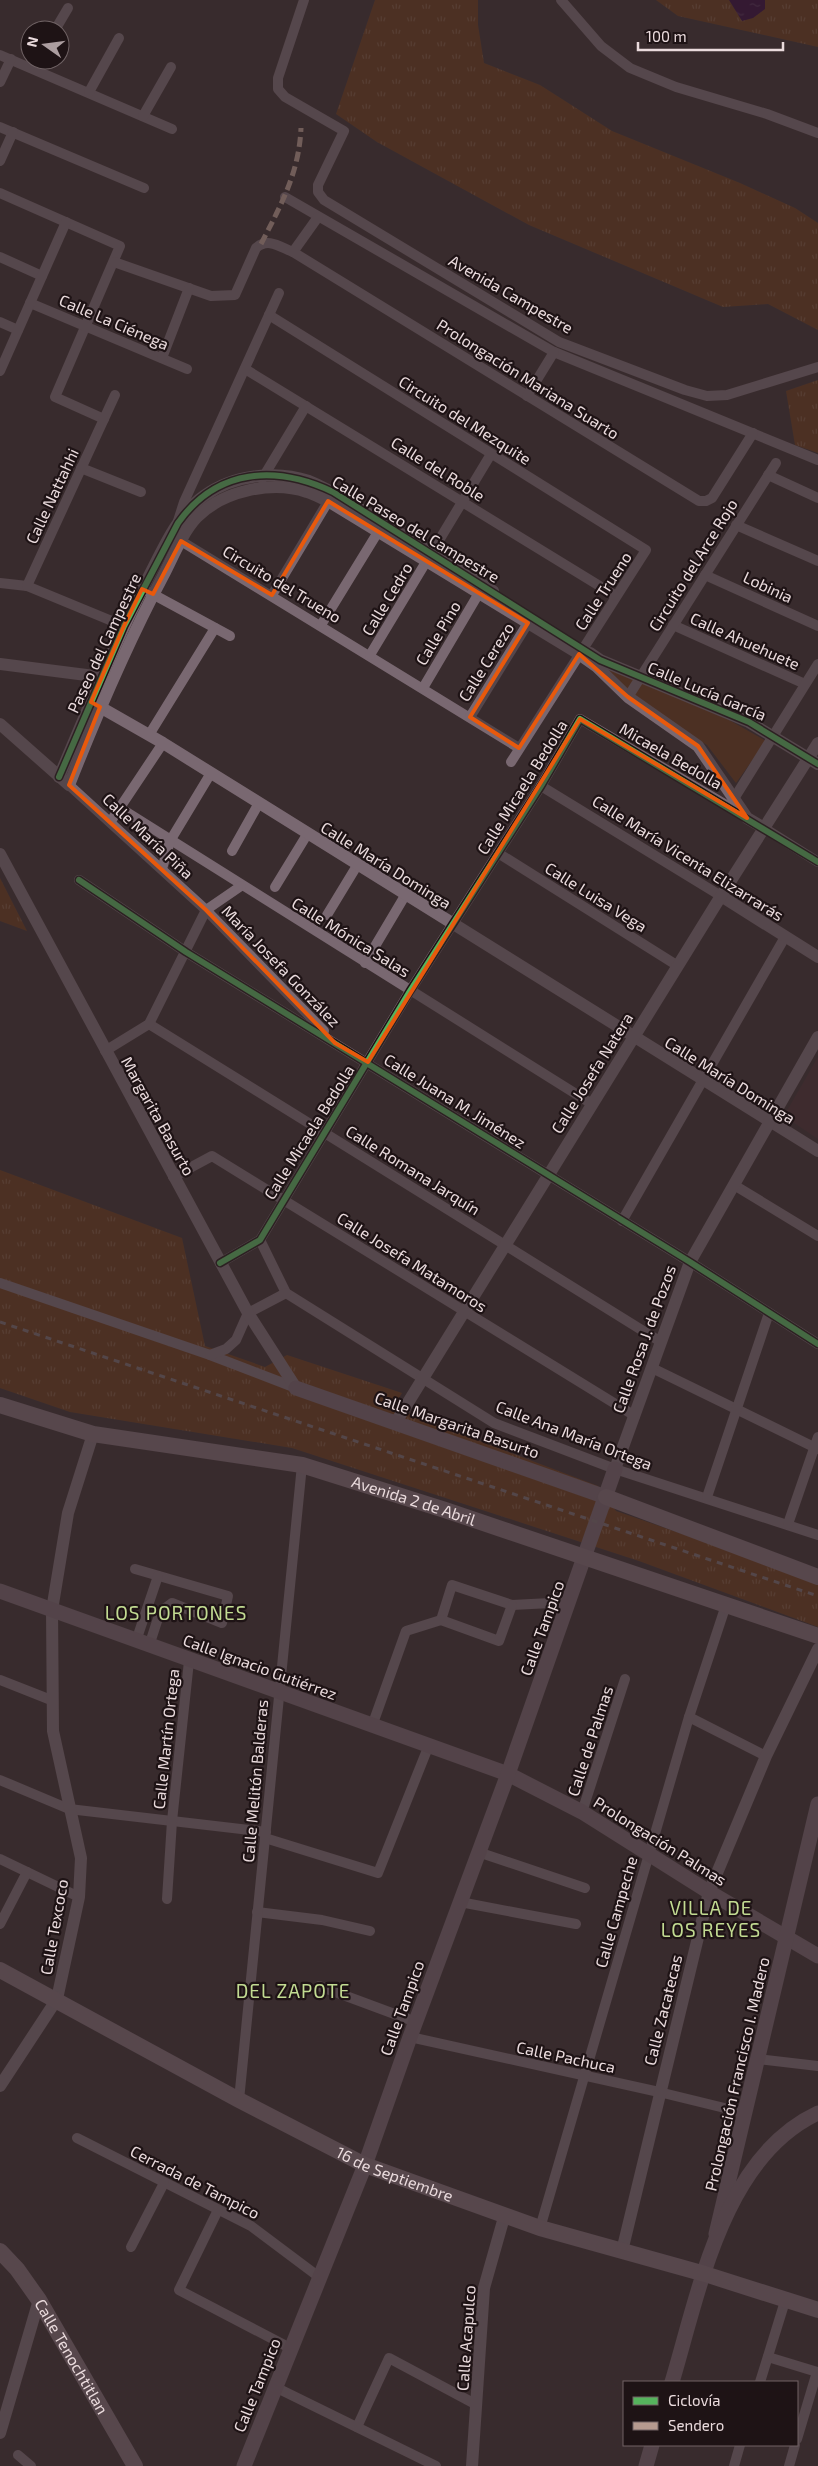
<svg xmlns="http://www.w3.org/2000/svg" width="818" height="2466" viewBox="0 0 818 2466" font-family="'Exo 2',sans-serif">
  <defs>
    <pattern id="grass-tufts" width="24" height="20" patternUnits="userSpaceOnUse" patternTransform="scale(1.25)"><rect width="24" height="20" fill="#653718"/><path d="M3 7l-1-3M5 7V3M7 7l1-3M15 17l-1-3M17 17v-4M19 17l1-3" fill="none" stroke="#7b5339"/></pattern>
    <pattern id="water-ripples" width="26" height="14" patternUnits="userSpaceOnUse" patternTransform="scale(1.25)"><rect width="26" height="14" fill="#2f0438"/><path d="M2 4q2-2 4 0t4 0M15 11q2-2 4 0t4 0" fill="none" stroke="#4d2854"/></pattern>
  </defs>
  <rect width="100%" height="100%" fill="#392c2e"/>
  <path fill="#462a30" d="M818,1057V1139L784,1116Z"/>
  <g fill="url(#grass-tufts)">
    <path d="M375,0H478V25L484,63L540,85L612,131L740,183L795,208L818,223V330L768,304L723,307L529,225L377,142L336,114Z"/>
    <path d="M656,0H818V47L678,16Z"/>
    <path d="M818,380V453L795,445L786,391Z"/>
    <path d="M0,878L27,931L0,921Z"/>
    <path d="M0,1170L182,1238L205,1346L265,1367L287,1355L402,1393L393,1408L598,1486L616,1511L818,1581V1627L639,1561L292,1448L70,1412L0,1388Z"/>
  </g>
  <path fill="#653718" d="M604,666L729,720L766,741L736,783L707,745L638,701Z"/>
  <path fill="url(#water-ripples)" d="M729,0H765V9L753,18L742,21Z"/>
  <g fill="none" stroke-linecap="round" stroke-linejoin="round">
    <g stroke="#796871" stroke-width="10">
      <path d="M304,0L278,78V89L285,97L344,131L318,185V192L324,200L559,342L685,390L707,396L727,395L818,367"/>
      <path d="M561,0L601,46L630,68L676,87L767,114L818,133"/>
      <path d="M55,30L68,8"/>
      <path d="M0,55L172,129"/>
      <path d="M0,82L11,59"/>
      <path d="M89,92L119,38"/>
      <path d="M143,116L171,67"/>
      <path d="M0,127L144,188"/>
      <path d="M0,161L13,132"/>
      <path d="M0,193L120,246L55,397L104,419"/>
      <path d="M285,197L554,352L818,460"/>
      <path d="M293,252L318,217"/>
      <path d="M0,257L42,276"/>
      <path d="M114,262L211,296L235,295L256,248C268,237 280,247 293,252L699,501H706L712,498L753,433"/>
      <path d="M30,303L187,369"/>
      <path d="M269,315L646,550L511,762"/>
      <path d="M0,322L18,330"/>
      <path d="M162,358L189,288"/>
      <path d="M245,369L616,596"/>
      <path d="M0,371L66,222"/>
      <path d="M527,396L554,352"/>
      <path d="M81,468L141,492"/>
      <path d="M768,475L818,498"/>
      <path d="M262,479L306,406"/>
      <path d="M178,521L184,502L279,293"/>
      <path d="M736,525L818,561"/>
      <path d="M181,541L519,748"/>
      <path d="M705,575L818,626"/>
      <path d="M0,583L27,586L124,626"/>
      <path d="M27,586L115,395"/>
      <path d="M147,591L230,636"/>
      <path d="M272,595L332,495"/>
      <path d="M321,625L378,532"/>
      <path d="M673,625L805,684"/>
      <path d="M370,655L491,454"/>
      <path d="M423,688L479,593"/>
      <path d="M628,697L776,463"/>
      <path d="M470,717L528,623"/>
      <path d="M149,735L215,628"/>
      <path d="M69,785L206,910L324,1031"/>
      <path d="M541,786L721,896"/>
      <path d="M735,797L818,664"/>
      <path d="M120,808L592,1104"/>
      <path d="M111,821L163,743"/>
      <path d="M764,828L818,862"/>
      <path d="M232,851L259,803"/>
      <path d="M498,853L678,966"/>
      <path d="M162,869L170,841L211,773"/>
      <path d="M79,880L186,952L690,1262L818,1344"/>
      <path d="M275,887L308,833"/>
      <path d="M327,915L358,864"/>
      <path d="M365,963L406,894"/>
      <path d="M149,1024L661,1342"/>
      <path d="M105,1051L149,1024L206,910L241,886"/>
      <path d="M173,1177L212,1156L635,1416"/>
      <path d="M734,1185L818,1236"/>
      <path d="M622,1221L785,937"/>
      <path d="M260,1240L286,1293L494,1423L615,1469L818,1535"/>
      <path d="M220,1263L260,1240L410,991L541,786L580,719L745,816"/>
      <path d="M0,1283L210,1355L296,1388"/>
      <path d="M210,1355L226,1349L236,1340L248,1313L286,1293"/>
      <path d="M652,1368L818,1449"/>
      <path d="M707,1497L769,1313"/>
      <path d="M788,1524L818,1437"/>
      <path d="M135,1569L228,1596L222,1623L172,1603L160,1612L149,1646"/>
      <path d="M441,1620L452,1585L512,1605L570,1602"/>
      <path d="M136,1641L158,1576"/>
      <path d="M0,1680L51,1700"/>
      <path d="M689,1717L766,1756"/>
      <path d="M372,1726L406,1631L441,1620L499,1641L512,1605"/>
      <path d="M0,1780L69,1809L266,1832"/>
      <path d="M582,1812L625,1679"/>
      <path d="M265,1838L378,1873L429,1745"/>
      <path d="M478,1852L585,1888"/>
      <path d="M0,1859L79,1897"/>
      <path d="M167,1899L172,1821L189,1661"/>
      <path d="M460,1902L576,1924"/>
      <path d="M257,1912L322,1920L370,1931"/>
      <path d="M0,1924L27,1872"/>
      <path d="M319,1986L416,2022"/>
      <path d="M410,2037L659,2092L745,2113"/>
      <path d="M758,2059L818,2066"/>
      <path d="M239,2100L302,1465"/>
      <path d="M77,2138L251,2226L319,2277"/>
      <path d="M218,2210L179,2290L290,2348"/>
      <path d="M540,2228L689,1717L726,1605"/>
      <path d="M131,2247L164,2183"/>
      <path d="M768,2357L817,2372L797,2439"/>
      <path d="M760,2382L786,2298"/>
      <path d="M275,2387L436,2466"/>
      <path d="M357,2427L389,2358L477,2405"/>
      <path d="M18,2455L31,2466"/>
      <path d="M734,2466L740,2445"/>
      <path d="M789,2466L795,2445"/>
    </g>
    <g stroke="#796871" stroke-width="12">
      <path d="M590,653L600,660L749,722L818,764"/>
      <path d="M0,664L102,677"/>
      <path d="M93,703L163,743L818,1151"/>
      <path d="M0,724L69,785C97,714 127,644 163,576C173,557 182,533 197,517C223,491 272,480 307,492C314,494 321,498 328,501L579,654L596,666L628,697L698,746L747,818L764,828"/>
      <path d="M59,777C88,710 115,641 149,576C164,547 177,515 204,496C233,475 275,470 309,481C317,484 325,489 333,492L493,591"/>
      <path d="M0,854L248,1313L296,1388"/>
      <path d="M721,896L818,957"/>
      <path d="M396,1422L721,896L818,743"/>
      <path d="M615,1469L690,1262L818,1037"/>
      <path d="M0,2086L57,1999L79,1897L81,1858L53,1731L52,1610L68,1513L93,1434"/>
      <path d="M622,2251L709,1892L766,1756L818,1649"/>
      <path d="M0,2433L39,2300"/>
      <path d="M472,2466L484,2288L505,2214"/>
    </g>
    <g stroke="#73606a" stroke-width="15">
      <path d="M296,1388L606,1497"/>
      <path d="M0,1591L508,1774L582,1812L709,1892L818,1956"/>
      <path d="M716,2234L818,1804"/>
      <path d="M672,2382C699,2292 723,2157 818,2113"/>
      <path d="M244,2466L365,2165L410,2037L508,1774L615,1469"/>
      <path d="M646,2466L652,2445"/>
    </g>
    <g stroke="#7c6872" stroke-width="16">
      <path id="s1" d="M0,1405L93,1434L302,1465L445,1510L818,1636"/>
      <path d="M606,1497L818,1577"/>
      <path id="s2" d="M0,1970L239,2100L365,2165L540,2228L705,2274L818,2310"/>
      <path id="s3" d="M0,2251L17,2269L39,2300L135,2466"/>
    </g>
    <path stroke="#74676b" stroke-width="3" stroke-dasharray="6 6" stroke-linecap="butt" d="M0,1322L818,1596"/>
    <path stroke="#b69a8f" stroke-width="5" stroke-dasharray="10 5" stroke-linecap="butt" d="M261,244C281,205 299,173 301,128"/>
    <defs>
      <g id="cycleway">
        <path d="M59,777L124,626L178,523C217,468 276,465 333,492L600,660L749,722L818,764"/>
        <path d="M79,880L186,952L690,1262L818,1344"/>
        <path d="M220,1263L260,1240L410,991L541,786L580,719L818,862"/>
      </g>
    </defs>
    <use href="#cycleway" stroke="#1e1315" stroke-width="9"/>
    <use href="#cycleway" stroke="#56b35d" stroke-width="6"/>
  </g>
  <path d="M0 0H818V2466H0ZM328,501L528,623L470,717L519,748L579,654L628,697L698,746L747,818L580,719L368,1062L335,1043L206,910L69,785L100,707L91,702L124,626L142,589L153,594L181,541L272,595Z" fill="#392c2e" fill-opacity=".55" fill-rule="evenodd"/>
  <path fill="none" stroke="#e8590c" stroke-width="4" stroke-linejoin="round" d="M328,501L528,623L470,717L519,748L579,654L628,697L698,746L747,818L580,719L368,1062L335,1043L206,910L69,785L100,707L91,702L124,626L142,589L153,594L181,541L272,595Z"/>
  <g text-anchor="middle" stroke-width="4.5" stroke-linejoin="round" paint-order="stroke">
    <g font-size="16" fill="#eadbdd" stroke="#1e1315">
      <text transform="translate(511 294) rotate(30)" y="6">Avenida Campestre</text>
      <text transform="translate(114 322) rotate(23)" y="6">Calle La Ciénega</text>
      <text transform="translate(528 379) rotate(32)" y="6">Prolongación Mariana Suarto</text>
      <text transform="translate(465 420) rotate(32)" y="6">Circuito del Mezquite</text>
      <text transform="translate(438 469) rotate(32)" y="6">Calle del Roble</text>
      <text transform="translate(52 496) rotate(-65)" y="6">Calle Nattahhi</text>
      <text transform="translate(416 529) rotate(31)" y="6">Calle Paseo del Campestre</text>
      <text transform="translate(693 565) rotate(-58)" y="6">Circuito del Arce Rojo</text>
      <text transform="translate(282 584) rotate(31)" y="6">Circuito del Trueno</text>
      <text transform="translate(768 587) rotate(25)" y="6">Lobinia</text>
      <text transform="translate(603 591) rotate(-57)" y="6">Calle Trueno</text>
      <text transform="translate(387 599) rotate(-59)" y="6">Calle Cedro</text>
      <text transform="translate(438 633) rotate(-59)" y="6">Calle Pino</text>
      <text transform="translate(745 641) rotate(24)" y="6">Calle Ahuehuete</text>
      <text transform="translate(104 643) rotate(-65)" y="6">Paseo del Campestre</text>
      <text transform="translate(486 662) rotate(-58)" y="6">Calle Cerezo</text>
      <text transform="translate(707 691) rotate(23)" y="6">Calle Lucía García</text>
      <text transform="translate(671 756) rotate(30)" y="6">Micaela Bedolla</text>
      <text transform="translate(522 787) rotate(-58)" y="6">Calle Micaela Bedolla</text>
      <text transform="translate(148 836) rotate(43)" y="6">Calle María Piña</text>
      <text transform="translate(688 858) rotate(32)" y="6">Calle María Vicenta Elizarrarás</text>
      <text transform="translate(386 865) rotate(32)" y="6">Calle María Dominga</text>
      <text transform="translate(596 897) rotate(32)" y="6">Calle Luisa Vega</text>
      <text transform="translate(351 937) rotate(32)" y="6">Calle Mónica Salas</text>
      <text transform="translate(281 966) rotate(46)" y="6">María Josefa González</text>
      <text transform="translate(592 1073) rotate(-58)" y="6">Calle Josefa Natera</text>
      <text transform="translate(730 1080) rotate(32)" y="6">Calle María Dominga</text>
      <text transform="translate(455 1101) rotate(32)" y="6">Calle Juana M. Jiménez</text>
      <text transform="translate(158 1116) rotate(61)" y="6">Margarita Basurto</text>
      <text transform="translate(309 1132) rotate(-58)" y="6">Calle Micaela Bedolla</text>
      <text transform="translate(413 1170) rotate(32)" y="6">Calle Romana Jarquín</text>
      <text transform="translate(412 1262) rotate(32)" y="6">Calle Josefa Matamoros</text>
      <text transform="translate(644 1339) rotate(-70)" y="6">Calle Rosa J. de Pozos</text>
      <text transform="translate(457 1425) rotate(19)" y="6">Calle Margarita Basurto</text>
      <text transform="translate(574 1435) rotate(21)" y="6">Calle Ana María Ortega</text>
      <text dy="6" stroke="none"><textPath href="#s1" startOffset="426">Avenida 2 de Abril</textPath></text>
      <text transform="translate(542 1628) rotate(-70)" y="6">Calle Tampico</text>
      <text transform="translate(260 1667) rotate(20)" y="6">Calle Ignacio Gutiérrez</text>
      <text transform="translate(166 1739) rotate(-84)" y="6">Calle Martín Ortega</text>
      <text transform="translate(590 1741) rotate(-72)" y="6">Calle de Palmas</text>
      <text transform="translate(255 1781) rotate(-85)" y="6">Calle Melitón Balderas</text>
      <text transform="translate(660 1841) rotate(32)" y="6">Prolongación Palmas</text>
      <text transform="translate(616 1912) rotate(-74)" y="6">Calle Campeche</text>
      <text transform="translate(54 1927) rotate(-80)" y="6">Calle Texcoco</text>
      <text transform="translate(402 2008) rotate(-70)" y="6">Calle Tampico</text>
      <text transform="translate(663 2010) rotate(-76)" y="6">Calle Zacatecas</text>
      <text transform="translate(566 2057) rotate(12)" y="6">Calle Pachuca</text>
      <text transform="translate(737 2074) rotate(-77)" y="6">Prolongación Francisco I. Madero</text>
      <text dy="6" stroke="none"><textPath href="#s2" startOffset="445">16 de Septiembre</textPath></text>
      <text transform="translate(195 2182) rotate(27)" y="6">Cerrada de Tampico</text>
      <text transform="translate(466 2338) rotate(-86)" y="6">Calle Acapulco</text>
      <text dy="6" stroke="none"><textPath href="#s3" startOffset="128">Calle Tenochtitlan</textPath></text>
      <text transform="translate(257 2385) rotate(-68)" y="6">Calle Tampico</text>
    </g>
    <g font-size="19" letter-spacing="1" fill="#c2db92" stroke="#1e1315">
      <text x="176" y="1620">LOS PORTONES</text>
      <text x="711" y="1915">VILLA DE<tspan x="711" dy="22">LOS REYES</tspan></text>
      <text x="293" y="1998">DEL ZAPOTE</text>
    </g>
  </g>
  <rect x="623" y="2381" width="175" height="65" fill="#1e1315" stroke="#706365"/>
  <rect x="633" y="2397" width="25" height="8" fill="#56b35d" stroke="#706365"/>
  <text x="668" y="2406" font-size="15" fill="#eadbdd">Ciclovía</text>
  <rect x="633" y="2422" width="25" height="8" fill="#b69a8f" stroke="#706365"/>
  <text x="668" y="2431" font-size="15" fill="#eadbdd">Sendero</text>
  <g transform="translate(45 45) rotate(284)"><circle r="24" fill="#1e1315" stroke="#706365"/>
  <path d="M0-4L9 19L0 12L-9 19Z" fill="#ac9ea0"/>
  <text y="-8" font-size="14" font-weight="bold" text-anchor="middle" fill="#eadbdd">N</text>
  </g>
  <path d="M638 42v8h145v-8" fill="none" stroke="#eadbdd" stroke-width="2.5"/>
  <text x="646" y="42" font-size="15" fill="#eadbdd" stroke="#1e1315" stroke-width="4" paint-order="stroke">100 m</text>
</svg>
